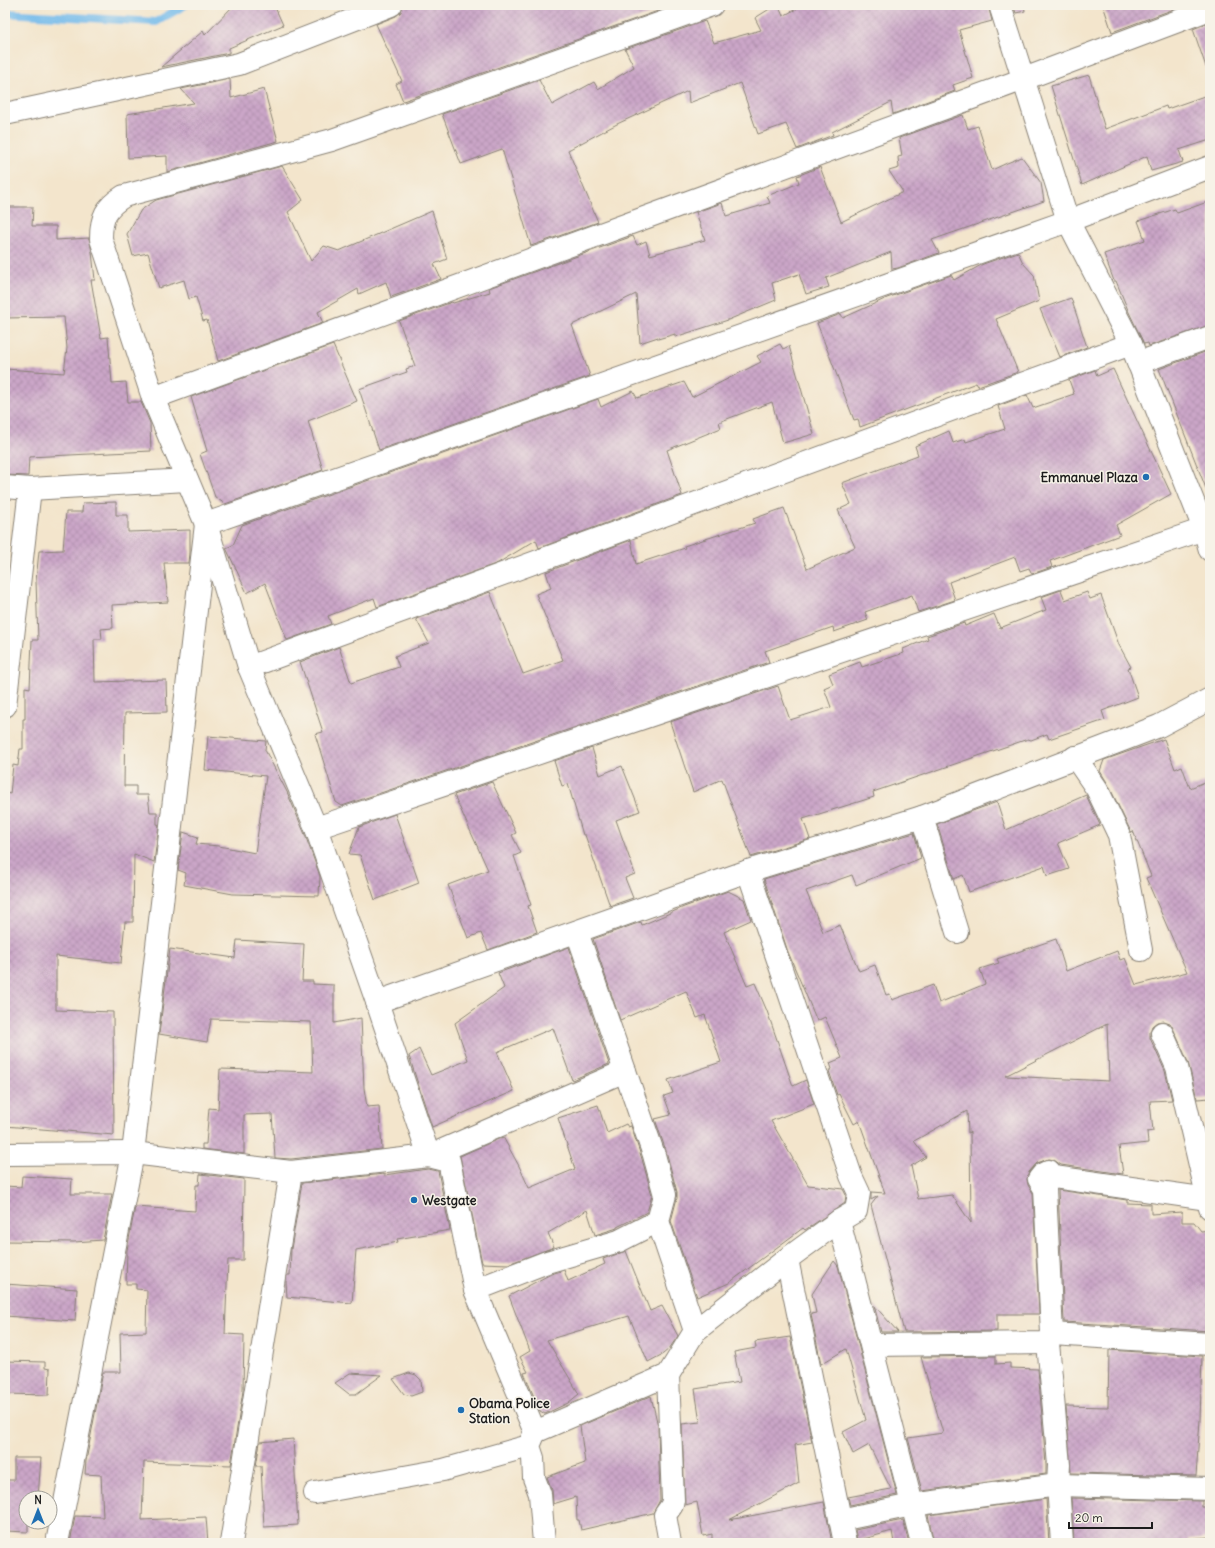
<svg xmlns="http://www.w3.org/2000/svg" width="1215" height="1548" viewBox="0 0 1215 1548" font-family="Delius,sans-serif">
  <defs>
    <pattern id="building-cross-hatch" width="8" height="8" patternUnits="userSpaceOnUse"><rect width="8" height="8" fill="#cba6c8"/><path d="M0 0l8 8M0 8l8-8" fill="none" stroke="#ae8eab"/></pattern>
  </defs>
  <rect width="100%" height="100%" fill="#f7f3e8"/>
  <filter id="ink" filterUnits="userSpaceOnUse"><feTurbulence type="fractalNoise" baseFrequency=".025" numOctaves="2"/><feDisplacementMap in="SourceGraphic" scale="8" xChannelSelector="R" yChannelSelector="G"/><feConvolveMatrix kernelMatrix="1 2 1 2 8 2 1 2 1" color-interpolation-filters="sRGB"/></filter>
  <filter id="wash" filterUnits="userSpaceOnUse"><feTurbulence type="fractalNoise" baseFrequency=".012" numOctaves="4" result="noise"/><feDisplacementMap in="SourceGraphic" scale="16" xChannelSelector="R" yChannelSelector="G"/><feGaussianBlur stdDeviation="0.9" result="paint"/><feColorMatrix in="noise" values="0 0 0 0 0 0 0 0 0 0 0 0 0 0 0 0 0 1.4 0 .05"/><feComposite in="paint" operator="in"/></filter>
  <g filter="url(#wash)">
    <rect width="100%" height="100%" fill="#f3e5cc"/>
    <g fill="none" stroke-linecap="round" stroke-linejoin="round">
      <path stroke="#74bbeb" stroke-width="8" d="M5,13L156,22L185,5"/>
    </g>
    <g id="blocks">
      <g fill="url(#building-cross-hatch)" fill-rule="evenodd">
        <path d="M234,5H274L283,25L229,48V53L161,67L203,31L205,35Z"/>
        <path d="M403,5H675L403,101L396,84L402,81L376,24L396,16L401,12Z"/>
        <path d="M776,5H778L783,16L804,5H988L992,21L959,30L973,78L953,85L955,91L893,114L891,102L832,132L833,135L797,149L786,124L758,134L740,83L689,103L688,91L617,124L568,150L598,222L531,246L502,149L461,164L442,114L539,80L552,105L594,82L598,89L634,67L625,49L705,21L714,43L761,30L755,18Z"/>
        <path d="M1013,5H1024L1025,11L1016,13Z"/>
        <path d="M1103,5H1185L1112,32Z"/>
        <path d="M1210,22V66L1206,67L1193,29Z"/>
        <path d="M1089,75L1105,129L1166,106L1167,109L1210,94V140L1179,150L1183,162L1151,171L1147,156L1082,185L1051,86Z"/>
        <path d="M230,79L231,98L264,89L278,141L167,172V156L128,158L127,114L194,103L181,89Z"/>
        <path d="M963,115L968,129L978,126L992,170L1007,163L1022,157L1041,183L1044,201L932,240L939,253L898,268L892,269L891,252L826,278L829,287L806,294L799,274L772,283L776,300L728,320L675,337V334L658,339V337L640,343L636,294L572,325L590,376L379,450L359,389L407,372L406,369L415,366L399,321L452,302L453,303L490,292L489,288L633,236L637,245L646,241L650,255L705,240L696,212L722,203L726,216L770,203L767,196L799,183L797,176L820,167L841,222L903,192L889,171L899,168L898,157L902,156L899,138Z"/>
        <path d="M282,166L303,200L288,212L311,261L324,246L339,251L432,211L447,259L434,264L441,279L391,297L386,282L359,294L358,289L318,312L323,323L218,361L207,320L203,321L196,297L189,299L184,280L159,288L148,253L133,256L127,234L141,210L156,200Z"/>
        <path d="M1210,201V325L1149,346L1148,343L1144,344L1128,310L1116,281H1114L1104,254L1145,240L1138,221L1175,209L1177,213Z"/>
        <path d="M5,207H33L32,226H56V240L89,238L92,252L95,280H91L101,338L108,337L112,383L126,382L128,402H141L150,423L151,451L29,457L28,476L5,475V369L64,373L67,348L64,317L5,318Z"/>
        <path d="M1018,252L1023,263L1034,275L1039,301L996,319L1018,372L978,386L976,383L860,427L858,419L854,420L817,323L841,314L843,318L887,298L951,275L954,280L983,264Z"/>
        <path d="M1071,298L1087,347L1060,357L1040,309Z"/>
        <path d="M780,344L783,349L789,346L814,434L783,443L772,402L719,422L721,428L667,450L682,495L539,548L536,540L498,563L377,607L374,598L328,616L331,624L287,640L265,583L247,593L228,552L226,548L233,545L242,525L598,399L601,407L633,391L637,398L684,382L692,397L761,362L757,356Z"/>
        <path d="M333,345L357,401L308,421L323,470L225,504L215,497L200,454L207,451L191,397Z"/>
        <path d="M1210,350V496H1209L1159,369Z"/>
        <path d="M1113,369L1171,494L1116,525L1120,535L1050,561L1052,567L1032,574L1029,568L1020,571L1015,557L949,582L955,600L918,612L912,595L865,612L868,620L834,632L833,627L765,651L769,662L342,806L336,802L315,734L323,732L300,662L339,647L351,683L399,667L395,656L429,643L416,619L490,592L523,674L563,660L536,594L551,588L546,572L631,540L636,564L685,548L684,546L755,523L753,519L784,508L807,569L855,547L838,510L851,504L842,483L918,455L915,446L949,431L953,443L965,439L966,442L1005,429L998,406L1027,395L1033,408L1074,394L1069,380L1095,370L1097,376Z"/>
        <path d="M116,502V515H128V532L190,530V553L189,563H164L168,602L112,605L113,628L101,629L102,639H94L95,682L166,680L167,712L125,713L124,786H136V795H148L150,812H157V824L159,825L154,862L134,854L133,922H125L121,963L56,956V1010L113,1012L114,1135L5,1126V805L6,793L10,794L13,765L18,766L20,749H23V719H25V687L30,688L32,640H38L36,581L39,551L63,550L66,512H82L83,503Z"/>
        <path d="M1061,590L1065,600L1087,592L1090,599L1101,595L1119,645L1131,667L1128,668L1138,697L1102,711L1105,720L1049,739L1047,734L1031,740L1028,739L873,792L874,797L803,819L810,839L751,857L722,779L693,792L670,722L778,686L790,720L831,707L824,688L833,684L829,674L860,662L862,667L904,653L903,649L928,639L927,636L964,623L965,626L994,614L1000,628L1046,610L1041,597Z"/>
        <path d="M208,736L266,741L265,750L287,792L304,832L320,876L319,896L233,894L184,885L186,873L178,870L183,832L198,837L196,844L219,846L255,853L266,776L205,770Z"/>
        <path d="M1164,739L1175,769L1182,766L1190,788L1210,780V1098L1197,1099L1188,1062L1173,1028L1170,1023L1164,1021L1157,1022L1152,1026L1150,1032V1038L1165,1071L1172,1100L1150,1101L1153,1131L1147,1132L1148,1143L1119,1146L1123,1174L1061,1165L1054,1160L1049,1159L1037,1163L1029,1172L1027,1179L1028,1185L1033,1193L1039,1314H997V1331L904,1332L871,1205L878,1196L871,1200V1192L885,1193L859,1121L854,1124L839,1094L837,1095L829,1071L832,1069L830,1063L842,1058L825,1017L817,1021L788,952L764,879L914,833L921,858L856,885L852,875L806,891L823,932L840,925L859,971L875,965L886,995L890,994L892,1000L933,985L939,1003L985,984L980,969L999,963L997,959L1056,939L1066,971L1117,951L1120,960L1125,958L1136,985L1187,972L1146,878L1151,876L1133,831L1131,832L1108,784L1100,771L1104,760ZM1107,1024L1109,1081L1005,1076ZM967,1111L968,1133L970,1132L971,1223L952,1195L918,1199L911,1166L926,1157L914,1141Z"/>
        <path d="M592,748L600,775L622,766L640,811L616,820L635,874L625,878L633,898L610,906L585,835H583L568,784L562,786L554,761Z"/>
        <path d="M492,782L516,833L512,835L521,853L514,856L531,905L528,906L537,932L488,950L481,933L468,938L448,885L488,870L454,795Z"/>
        <path d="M1086,795L1100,825L1058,843L1069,869L1047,876L1044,866L969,892L963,875L954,879L937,824L997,802L1006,830Z"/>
        <path d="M395,814L419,883L375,900L360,855L349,854L359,827Z"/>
        <path d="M728,891L744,899L751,920L724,932L747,986L755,983L767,1011L793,1086L806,1080L814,1104L771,1121L808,1185L843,1189L846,1195L845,1203L805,1230L803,1228L729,1283L697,1297L671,1221L677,1198V1192L666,1151L655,1119L671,1115L664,1096L673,1093L668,1080L721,1062L705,1015L697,1018L686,991L620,1020L593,939L641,922L642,925L684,907Z"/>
        <path d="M237,940L304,944L302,981H313V984L334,985V1023L361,1018L364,1088L367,1107L379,1106L382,1149L291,1159L275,1158L272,1114L244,1115V1154L202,1149V1144H206L209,1108L218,1109L220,1069L313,1072L311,1022L211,1019L207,1042L159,1034L170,949L235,958Z"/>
        <path d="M569,947L609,1064L572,1080L553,1028L497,1052L514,1091L432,1127L409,1056L419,1049L431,1075L468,1060L455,1023L504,988L498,973Z"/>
        <path d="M598,1105L607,1133L626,1124L628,1127L631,1126L642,1159L652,1195L647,1212L617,1227V1228L614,1229L595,1235L587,1210L548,1233L554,1247L508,1264L482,1263L460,1156L503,1137L519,1166L529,1188L575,1169L558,1118Z"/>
        <path d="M428,1169L438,1171L450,1230L397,1239L398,1242L356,1250L352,1303L287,1297L286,1282L287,1275H290L291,1249L302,1183L384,1174V1175Z"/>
        <path d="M200,1174L244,1179L243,1260H228L225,1334L244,1335L243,1391L231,1465L144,1462L142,1520L206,1517L208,1543H70L75,1516L103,1517L101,1475L85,1474L86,1461L103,1372H121L120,1333L146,1332L147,1290L136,1289V1284H126L127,1250L135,1207L195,1211L196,1185H199Z"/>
        <path d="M22,1176L72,1179L71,1194H112L103,1240L74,1242L5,1241V1186L21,1187Z"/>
        <path d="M1058,1190L1127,1200V1203L1151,1204V1214L1182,1212V1222H1194L1201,1231L1210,1230V1331L1064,1322Z"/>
        <path d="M626,1251L650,1311L662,1306L678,1336L669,1349L663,1354L648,1362L629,1316L547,1340L579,1394L568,1403L545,1414L540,1411L524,1373L528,1372L520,1357L530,1351L509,1296L551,1274L564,1270L568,1281L605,1264L603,1259Z"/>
        <path d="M834,1261L838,1266L897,1495L850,1505L848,1497L891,1489L869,1445L853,1454L843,1432L866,1420L846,1349L821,1364L811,1314L816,1313L812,1294Z"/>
        <path d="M5,1284L77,1289L75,1321L5,1316Z"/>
        <path d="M874,1305L898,1332H881Z"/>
        <path d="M790,1337L812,1442L795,1445L799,1483L729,1520L824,1502L832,1543H712V1534L703,1536L697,1502L685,1505L682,1424L700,1422L695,1389L740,1382L734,1352L756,1348L755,1342Z"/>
        <path d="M1109,1350L1202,1356L1200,1420L1196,1476L1071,1473L1066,1406L1108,1407Z"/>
        <path d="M996,1356V1364L1010,1363V1368L1038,1369L1046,1465V1474L922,1491L908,1438L943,1433L921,1357Z"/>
        <path d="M5,1361L45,1362V1368L50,1369L49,1395L5,1394Z"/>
        <path d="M350,1373L382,1375L356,1394H349L335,1383Z"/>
        <path d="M409,1373L416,1375L421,1380L422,1392L411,1396L404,1394L393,1379Z"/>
        <path d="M651,1396L658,1426L660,1500L653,1513L581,1530L579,1520H577L576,1497L553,1504L552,1490L547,1477L585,1463L580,1426Z"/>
        <path d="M293,1439L298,1525L264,1527L261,1466H256L260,1442Z"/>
        <path d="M14,1458H41L38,1498H26V1522H28V1532L5,1531V1480H14Z"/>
        <path d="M1071,1498L1202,1501V1507H1209L1210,1537L1188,1539V1543H1074Z"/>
        <path d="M1046,1499L1049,1543H934L928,1515Z"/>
        <path d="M903,1520L909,1543H894L892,1531L857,1541L855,1530Z"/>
      </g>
    </g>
  </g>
  <g filter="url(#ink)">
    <use href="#blocks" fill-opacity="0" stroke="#888074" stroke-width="1"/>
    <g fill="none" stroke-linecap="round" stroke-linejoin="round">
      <defs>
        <g id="minor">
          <path d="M1000,5L1068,221L1131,344L1204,529L1210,550"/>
          <path d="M5,114L239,64L391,5"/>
          <path d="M1138,363L1210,337"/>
          <path d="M153,398L1024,79L1210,9"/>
          <path d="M5,487L30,489L187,480"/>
          <path d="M249,667L1131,344"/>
          <path d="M5,706L30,489"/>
          <path d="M1075,757L1097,789L1119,835L1141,950"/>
          <path d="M922,817L957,932"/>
          <path d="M316,828L1210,527"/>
          <path d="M377,1002L748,871L922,817L1159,726L1210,699"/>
          <path d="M1162,1033L1177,1067L1210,1208"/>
          <path d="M5,1154L133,1153L291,1172L429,1156L625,1071"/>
          <path d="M658,1221L695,1331"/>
          <path d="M839,1221L922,1543"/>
          <path d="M787,1259L845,1543"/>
          <path d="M475,1290L547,1262L619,1241L658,1221L665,1195L654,1155L577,932"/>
          <path d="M1052,1334L1045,1189L1039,1179L1043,1174L1049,1171L1054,1177L1208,1199"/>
          <path d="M1048,1343L1059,1465L1058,1485L1062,1543"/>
          <path d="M872,1345L1048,1343L1052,1334L1210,1344"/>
          <path d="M668,1375L673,1500L672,1505L665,1515L670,1543"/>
          <path d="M535,1432L668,1375L695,1331L787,1259L839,1221L856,1211L859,1193L851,1176L748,871"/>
          <path d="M315,1493L443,1470L529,1446"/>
          <path d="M840,1520L912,1505L1058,1485L1210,1489"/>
          <path d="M57,1543L133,1153L206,524L1068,221L1210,167"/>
          <path d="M231,1543L291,1172"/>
          <path d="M544,1543L540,1494L534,1478L533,1458L529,1446L535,1432L475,1290L449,1161L429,1156L377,1002L316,828L249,667L206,524L153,398L101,239C101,217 106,207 124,196L332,140L712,5"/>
        </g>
      </defs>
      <use href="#minor" stroke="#888074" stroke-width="24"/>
      <use href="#minor" stroke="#fff" stroke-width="22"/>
    </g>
  </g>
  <g fill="#1f6fb2" stroke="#f7f3e8" stroke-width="1.5">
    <circle cx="1146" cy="477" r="4"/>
    <circle cx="414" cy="1200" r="4"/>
    <circle cx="461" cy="1410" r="4"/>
  </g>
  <g text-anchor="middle" stroke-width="3" stroke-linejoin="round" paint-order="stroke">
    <g font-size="13" font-weight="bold" fill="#1c1c1c" stroke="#f7f3e8" text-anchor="start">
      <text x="1138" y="482" text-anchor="end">Emmanuel Plaza</text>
      <text x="422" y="1205">Westgate</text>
      <text x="469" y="1408">Obama Police<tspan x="469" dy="15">Station</tspan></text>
    </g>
  </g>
  <rect width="1215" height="1548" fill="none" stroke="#f7f3e8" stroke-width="20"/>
  <g transform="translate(38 1510)"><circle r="19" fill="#f7f3e8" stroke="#9f9d96"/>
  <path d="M0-3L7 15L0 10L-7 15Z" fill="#1f6fb2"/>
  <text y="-6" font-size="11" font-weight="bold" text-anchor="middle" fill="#1c1c1c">N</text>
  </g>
  <path d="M1069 1522v6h83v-6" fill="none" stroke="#1c1c1c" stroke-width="2"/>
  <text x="1075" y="1522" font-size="12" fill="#1c1c1c" stroke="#f7f3e8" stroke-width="3" paint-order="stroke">20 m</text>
</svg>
